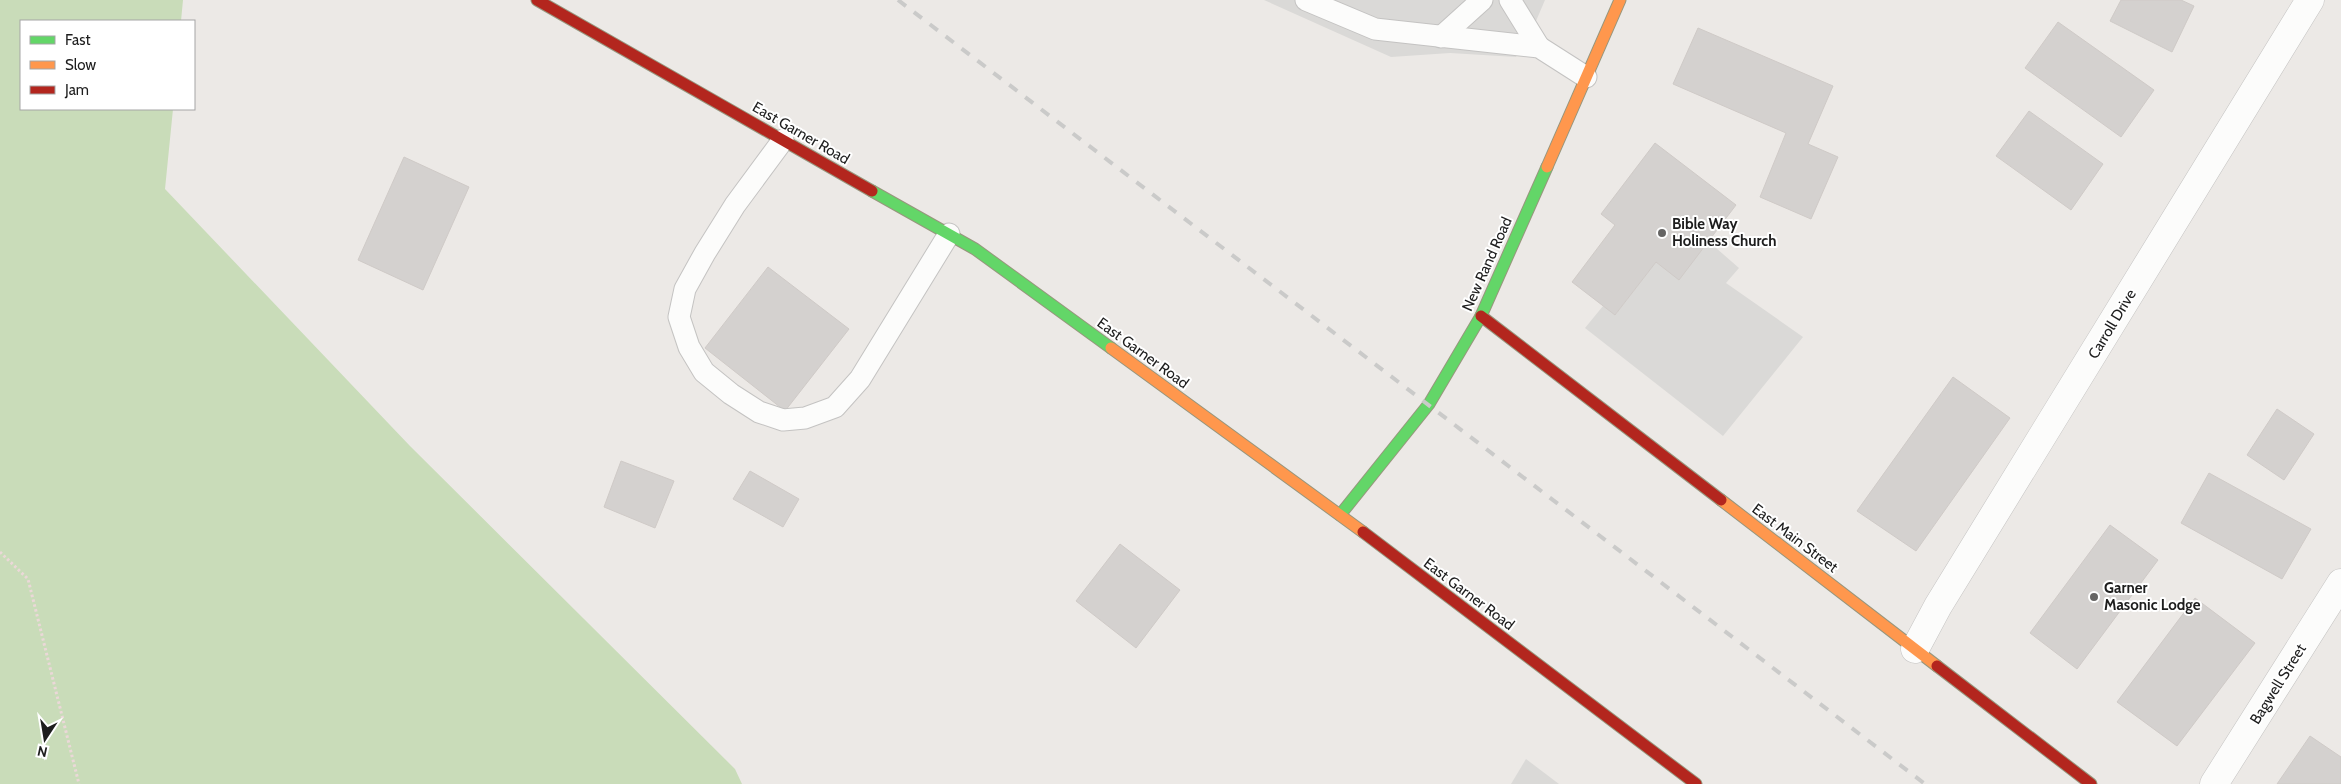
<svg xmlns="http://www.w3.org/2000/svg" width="2341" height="784" viewBox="0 0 2341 784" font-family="Cabin,sans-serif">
  <rect width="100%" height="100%" fill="#ece9e6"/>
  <path fill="#c9dcb9" d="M0,0H183L181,21H21V109H173L165,189L410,446L735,769L742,784H0Z"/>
  <g fill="#dad9d7">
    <path d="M1264,0H1545L1536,21L1516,57L1450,53L1391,57Z"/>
    <path d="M1708,241L1739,268L1726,283L1803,337L1723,436L1585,328L1603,306L1616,314L1656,262L1679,279Z"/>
    <path d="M1526,759L1559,784H1511Z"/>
  </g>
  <g fill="#d4d1cf" stroke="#cfcac7">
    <path d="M2121,0H2181L2194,6L2172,52L2110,21Z"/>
    <path d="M2058,22L2154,90L2121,137L2025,68Z"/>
    <path d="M1698,28L1833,86L1808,144L1838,157L1811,219L1760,197L1786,133L1673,84Z"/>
    <path d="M2029,111L2103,164L2071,210L1996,156Z"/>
    <path d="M1655,143L1736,205L1679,280L1656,262L1615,315L1572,282L1615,225L1601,214Z"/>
    <path d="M404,157L469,187L423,290L358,260Z"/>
    <path d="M768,267L849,329L785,411L705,348Z"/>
    <path d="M1953,377L2010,418L1916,551L1857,511Z"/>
    <path d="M2277,409L2314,434L2284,480L2247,455Z"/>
    <path d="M621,461L674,481L655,528L604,507Z"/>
    <path d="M750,471L799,499L783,527L733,499Z"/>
    <path d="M2209,473L2311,529L2282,579L2181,523Z"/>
    <path d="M2110,525L2158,560L2077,669L2030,633Z"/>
    <path d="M1120,544L1180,590L1136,648L1076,601Z"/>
    <path d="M2195,598L2255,643L2177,746L2117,702Z"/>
    <path d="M2310,736L2341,757V784H2277Z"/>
  </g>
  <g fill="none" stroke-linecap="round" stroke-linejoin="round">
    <defs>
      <g id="lane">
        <path d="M1306,0L1375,29L1539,47L1586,77"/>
        <path d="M1510,0L1539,47"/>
        <path d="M1441,37L1482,0"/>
        <path d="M783,140L735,205L705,253L685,289L679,317L689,347L704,372L731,394L759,412L783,420L805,418L835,407L860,379L949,234"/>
      </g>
      <g id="street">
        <path d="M1915,649L1938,606L2310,0"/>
        <path d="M2214,784L2341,583"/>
      </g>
      <g id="fast">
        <path d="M872,191L975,249L1111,348"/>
        <path d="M1340,515L1429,404L1481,316L1547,167"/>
      </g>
      <g id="slow">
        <path d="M1547,167L1620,0"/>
        <path d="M1111,348L1363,532"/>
        <path d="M1721,500L1937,666"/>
      </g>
      <g id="jam">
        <path d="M537,0L872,191"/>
        <path d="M1481,316L1721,500"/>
        <path d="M1363,532L1696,784"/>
        <path d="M1937,666L2091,784"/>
      </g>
    </defs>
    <use href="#lane" stroke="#c4c3c2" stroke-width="23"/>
    <use href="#street" stroke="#c4c3c2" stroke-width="29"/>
    <use href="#fast" stroke="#97967d" stroke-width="13"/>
    <use href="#slow" stroke="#97967d" stroke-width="13"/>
    <use href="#jam" stroke="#97967d" stroke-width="13"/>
    <path stroke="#ebd8d8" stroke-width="3" stroke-dasharray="2.5 2.5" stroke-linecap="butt" d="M0,552L28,579L79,784"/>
    <use href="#lane" stroke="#fcfcfb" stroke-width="21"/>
    <use href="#street" stroke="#fcfcfb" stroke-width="28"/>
    <use href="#fast" stroke="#63d668" stroke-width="11"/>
    <use href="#slow" stroke="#ff974d" stroke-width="11"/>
    <use href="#jam" stroke="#b3261e" stroke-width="11"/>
    <path stroke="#cacac9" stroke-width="4" stroke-dasharray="10 10" stroke-linecap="butt" d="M898,0L1925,784"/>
  </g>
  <g fill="#656463" stroke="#fff" stroke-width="2">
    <circle cx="1662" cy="233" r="5"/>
    <circle cx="2094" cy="597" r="5"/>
  </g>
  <g text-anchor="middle" stroke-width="4" stroke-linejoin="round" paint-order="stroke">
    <g font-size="15" fill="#1d1d1d" stroke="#fff">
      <text transform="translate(801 133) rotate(30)" y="5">East Garner Road</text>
      <text transform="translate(1487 264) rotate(-66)" y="5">New Rand Road</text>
      <text transform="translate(2112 324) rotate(-59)" y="5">Carroll Drive</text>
      <text transform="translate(1143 353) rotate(36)" y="5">East Garner Road</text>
      <text transform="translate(1795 538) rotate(37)" y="5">East Main Street</text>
      <text transform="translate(1469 594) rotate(37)" y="5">East Garner Road</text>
      <text transform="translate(2278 684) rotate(-58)" y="5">Bagwell Street</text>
    </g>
    <g font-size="15" font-weight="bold" fill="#1d1d1d" stroke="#fff" text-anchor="start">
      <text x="1672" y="229">Bible Way<tspan x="1672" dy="17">Holiness Church</tspan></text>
      <text x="2104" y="593">Garner<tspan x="2104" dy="17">Masonic Lodge</tspan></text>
    </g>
  </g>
  <rect x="20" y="20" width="175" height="90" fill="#ffffff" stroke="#a5a5a5"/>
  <rect x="30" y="36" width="25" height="8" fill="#63d668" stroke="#a5a5a5"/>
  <text x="65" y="45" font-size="15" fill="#1d1d1d">Fast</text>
  <rect x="30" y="61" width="25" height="8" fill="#ff974d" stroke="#a5a5a5"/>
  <text x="65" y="70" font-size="15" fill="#1d1d1d">Slow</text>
  <rect x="30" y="86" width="25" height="8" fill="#b3261e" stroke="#a5a5a5"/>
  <text x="65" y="95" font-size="15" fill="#1d1d1d">Jam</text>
  <g transform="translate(45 739) rotate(192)" stroke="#ffffff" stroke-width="4" paint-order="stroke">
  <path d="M0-4L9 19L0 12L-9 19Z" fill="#1d1d1d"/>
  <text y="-8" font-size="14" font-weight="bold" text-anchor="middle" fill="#1d1d1d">N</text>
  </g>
</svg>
